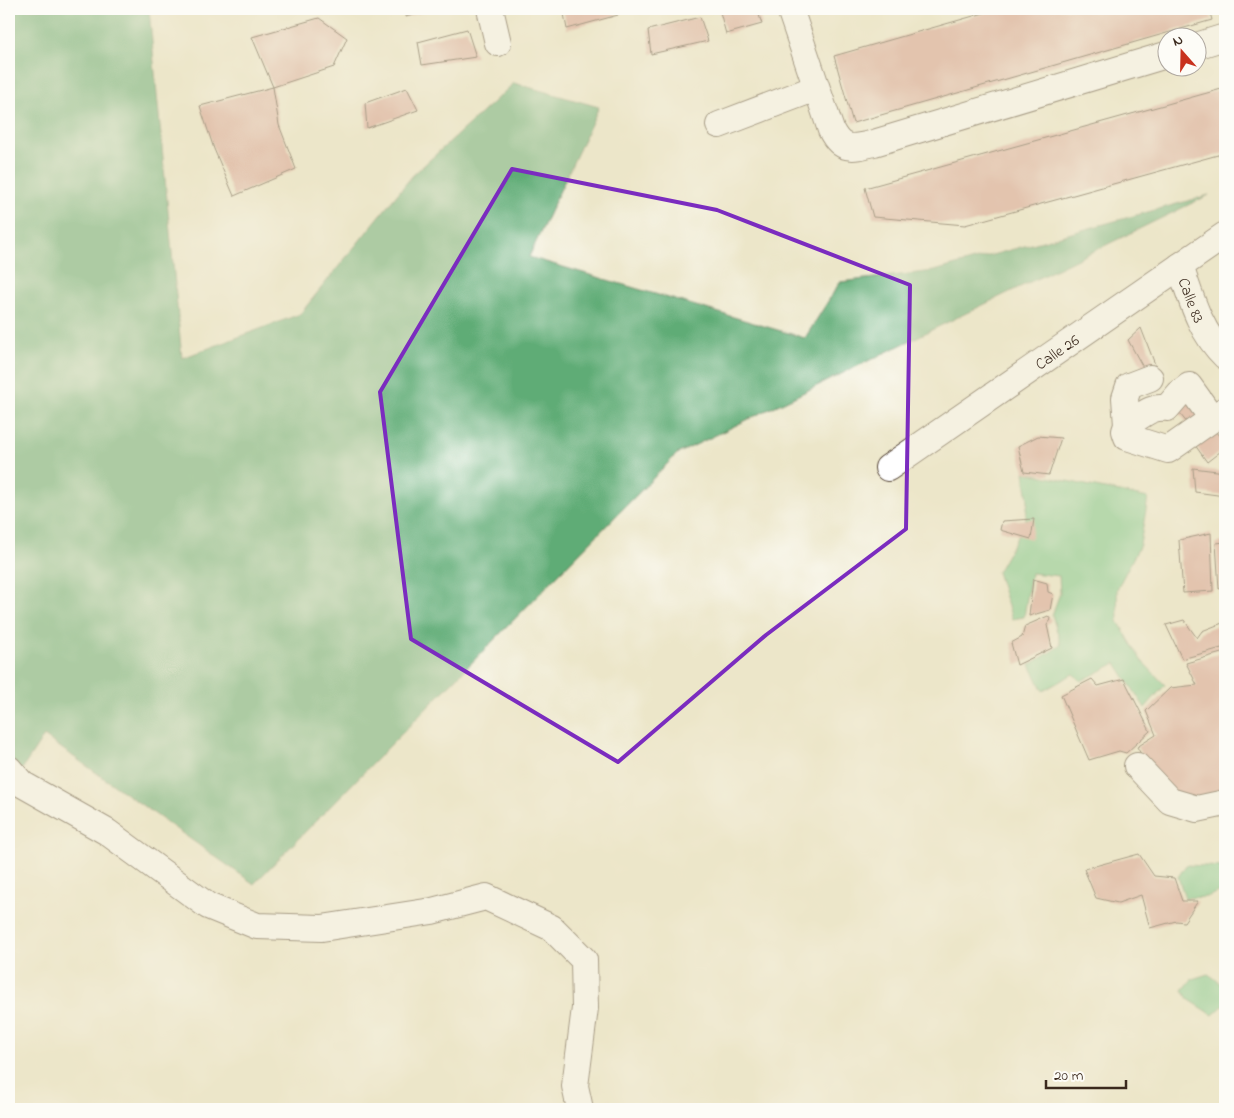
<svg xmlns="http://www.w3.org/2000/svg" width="1234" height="1118" viewBox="0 0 1234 1118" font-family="'Indie Flower',sans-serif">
  <rect width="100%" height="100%" fill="#fdfcf7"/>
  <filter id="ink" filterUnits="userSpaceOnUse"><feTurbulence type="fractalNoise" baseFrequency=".02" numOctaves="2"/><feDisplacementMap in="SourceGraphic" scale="10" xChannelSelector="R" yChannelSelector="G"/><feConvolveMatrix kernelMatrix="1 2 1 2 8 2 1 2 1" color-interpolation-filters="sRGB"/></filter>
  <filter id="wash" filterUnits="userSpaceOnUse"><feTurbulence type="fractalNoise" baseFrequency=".0096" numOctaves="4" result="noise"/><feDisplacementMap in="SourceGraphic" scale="20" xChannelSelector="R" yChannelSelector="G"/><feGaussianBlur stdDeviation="1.12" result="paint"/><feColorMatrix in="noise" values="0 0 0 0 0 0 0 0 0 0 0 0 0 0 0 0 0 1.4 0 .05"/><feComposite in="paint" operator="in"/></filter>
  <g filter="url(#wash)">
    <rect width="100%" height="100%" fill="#ece6c9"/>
    <g fill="#74c78a" stroke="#587854">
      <path d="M1024,472L1148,498L1140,545L1117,589L1118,621L1141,660L1165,685L1145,708L1116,663L1081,681L1073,674L1043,691L1030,665L1061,645L1052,615L1060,593L1059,576L1031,573L1024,617L1012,619L997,572L1025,523L1028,500Z"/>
      <path d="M1186,865L1225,867V893C1218,890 1213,895 1206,897C1199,898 1192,897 1185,898L1178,877Z"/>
      <path d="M1208,974C1222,983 1225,987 1225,1004L1213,1015L1188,999L1183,990L1192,979Z"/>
    </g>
    <path fill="#5fac76" stroke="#4d6b4a" d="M9,9H149L182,358L300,314L412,176L514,83L599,107L529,257L805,338L840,282L934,271L1209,195L677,454L254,884L44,736L9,789Z"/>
    <g id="blocks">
      <g fill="#d79b8f">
        <path d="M407,9H434L406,17Z"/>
        <path d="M563,9H616L618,15L567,29Z"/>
        <path d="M638,9H654L639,14Z"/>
        <path d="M737,9H757L762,24L726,34L720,12Z"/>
        <path d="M998,9H1209L1212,20L853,123L834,56Z"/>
        <path d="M700,17L708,41L651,54L648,30Z"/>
        <path d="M319,18L347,38L334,67L273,87L252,37Z"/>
        <path d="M467,29L476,57L422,65L418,42Z"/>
        <path d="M273,87L279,125L296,169L234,196L214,149L200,106Z"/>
        <path d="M407,88L418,110L367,128L365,103Z"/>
        <path d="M1225,88V153L965,225L873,217L865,188Z"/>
        <path d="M1141,328L1156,367L1145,371L1128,340Z"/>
        <path d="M1189,388L1206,417L1188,424L1172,404Z"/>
        <path d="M1210,425L1225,443V448L1207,462L1190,438Z"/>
        <path d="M1038,436L1061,438L1049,475L1024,472L1018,446Z"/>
        <path d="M1193,468L1225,472V496L1195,492Z"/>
        <path d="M1034,519L1031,539L1000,530L1002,521Z"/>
        <path d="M1211,533L1213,591L1183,593L1179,540Z"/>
        <path d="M1225,542V587L1219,589L1216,543Z"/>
        <path d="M1033,579L1047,583L1048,592L1053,594L1050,610L1029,616Z"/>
        <path d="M1048,616L1051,620L1047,625L1052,648L1017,665L1011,643L1022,637L1025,626Z"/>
        <path d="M1184,620L1197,638L1202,631L1225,622V647L1182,659L1166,625Z"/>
        <path d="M1225,652V796L1197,802L1167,791L1145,761L1137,747L1156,735L1146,711L1170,688L1197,685L1186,663Z"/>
        <path d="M1092,679L1098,686L1124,679L1150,731L1126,753L1119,751L1089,760L1061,695Z"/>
        <path d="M1139,854L1154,876L1174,878L1182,901H1198L1184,922L1176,921L1150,928L1141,895L1118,903L1096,898L1084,869Z"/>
      </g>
    </g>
  </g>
  <g filter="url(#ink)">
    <use href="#blocks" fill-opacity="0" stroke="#564638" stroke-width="1"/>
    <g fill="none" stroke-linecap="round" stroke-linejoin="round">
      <defs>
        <g id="minor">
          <path d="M490,9L498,43"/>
          <path d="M790,9L831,130C842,152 853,148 874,143L1166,55"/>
          <path d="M1196,46L1225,37"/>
          <path d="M719,125L816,88"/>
          <path id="s1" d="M1180,266C1191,298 1200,332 1225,356"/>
          <path d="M1150,378L1129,386L1125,398L1127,425L1125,431L1127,437L1168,450L1225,410"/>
          <path d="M1127,420L1133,421C1145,413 1153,406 1167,408L1179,394L1189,386L1212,418"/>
          <path id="s2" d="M888,468L1225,235"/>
          <path d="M1137,766L1170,801L1197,809L1225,803"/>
          <path d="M9,769L22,784L107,832L208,906L257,926L322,928L432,911L486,897L552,928L584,960L585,1008L575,1086L580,1109"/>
        </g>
      </defs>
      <use href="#minor" stroke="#564638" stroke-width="28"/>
      <use href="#minor" stroke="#fff" stroke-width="26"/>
    </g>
  </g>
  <path d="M0 0H1234V1118H0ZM512,169L717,210L910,285L906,529L766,635L618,762L411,639L380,392Z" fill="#ece6c9" fill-opacity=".55" fill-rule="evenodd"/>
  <path fill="none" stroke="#7b2cbf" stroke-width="4" stroke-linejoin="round" d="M512,169L717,210L910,285L906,529L766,635L618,762L411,639L380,392Z"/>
  <g text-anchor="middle" stroke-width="5" stroke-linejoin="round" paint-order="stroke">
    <g font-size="16" fill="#3b2a1e" stroke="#fdfcf7">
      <text dy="6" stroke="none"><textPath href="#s1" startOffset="36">Calle 83</textPath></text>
      <text dy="6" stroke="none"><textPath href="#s2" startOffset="205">Calle 26</textPath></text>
    </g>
  </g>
  <rect width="1234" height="1118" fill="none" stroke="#fdfcf7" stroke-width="30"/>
  <g transform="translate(1182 52) rotate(340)"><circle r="24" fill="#fdfcf7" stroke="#afa8a0"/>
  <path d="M0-4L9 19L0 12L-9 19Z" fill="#c8321e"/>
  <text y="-8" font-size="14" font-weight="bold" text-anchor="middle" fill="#3b2a1e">N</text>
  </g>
  <path d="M1046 1080v8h80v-8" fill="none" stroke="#3b2a1e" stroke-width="2.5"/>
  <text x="1054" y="1080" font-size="15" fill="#3b2a1e" stroke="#fdfcf7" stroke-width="4" paint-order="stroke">20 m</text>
</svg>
